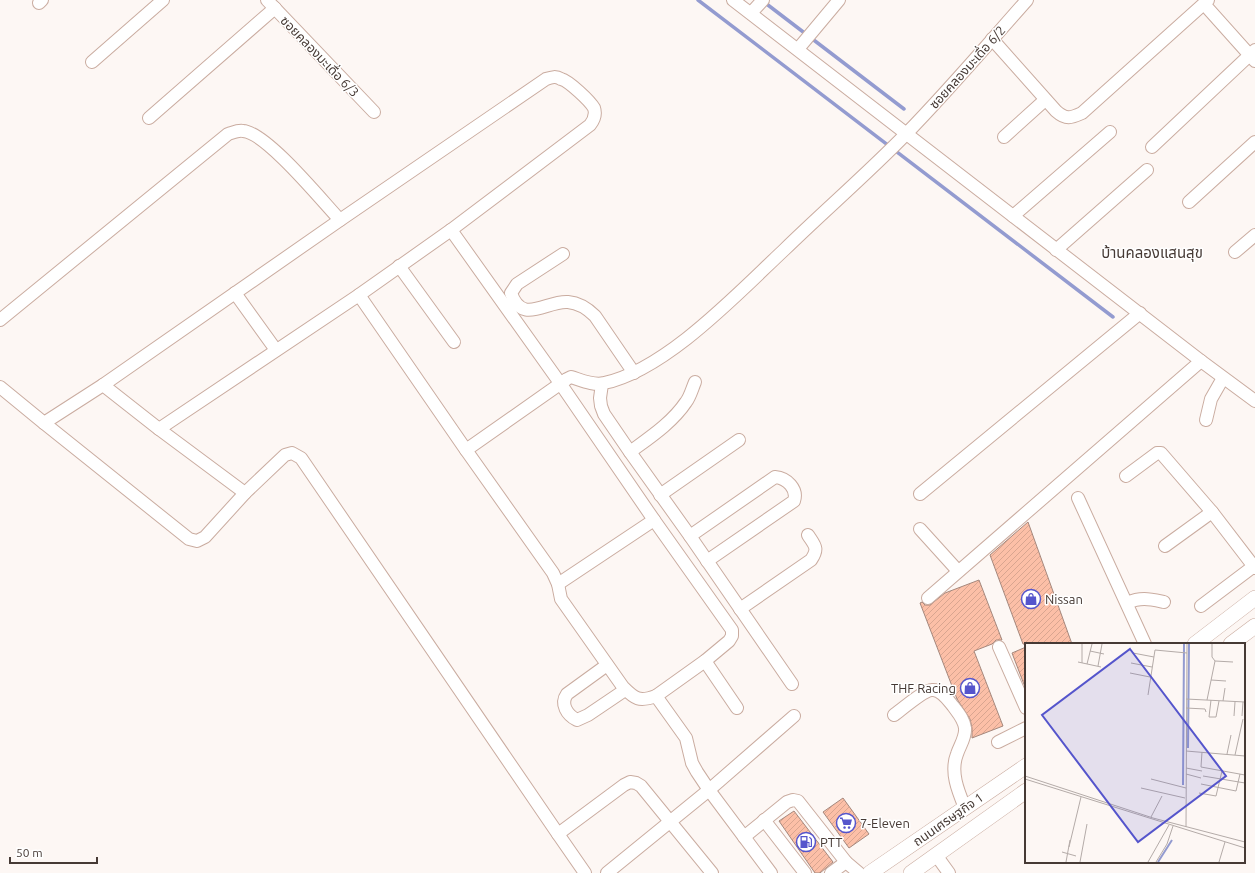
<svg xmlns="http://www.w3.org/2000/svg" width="1255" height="873" viewBox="0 0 1255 873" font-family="Ubuntu,'Noto Sans Thai',sans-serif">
  <defs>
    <pattern id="building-hatch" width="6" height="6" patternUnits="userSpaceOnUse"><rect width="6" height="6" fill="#fcbfa7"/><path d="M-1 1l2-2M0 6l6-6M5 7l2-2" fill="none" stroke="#d9a590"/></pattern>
  </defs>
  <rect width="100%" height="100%" fill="#fdf7f4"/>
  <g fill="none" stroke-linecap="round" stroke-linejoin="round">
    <g stroke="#939bd0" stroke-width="3.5">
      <path d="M698,0L1113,317"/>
      <path d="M764,2L904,109"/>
    </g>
  </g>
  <g fill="url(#building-hatch)" stroke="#a5887d">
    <path d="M1028,522L1072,644H1023L990,555Z"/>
    <path d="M979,580L1002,640H996L992,644L974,651L1003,726L972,738V728L970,719L957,699L920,603L922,602L925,605H930L945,593Z"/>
    <path d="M1026,647V687H1025L1012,653Z"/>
    <path d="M843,798L869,834L849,848L823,812Z"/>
    <path d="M794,811L833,862L820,873H815L779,821Z"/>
  </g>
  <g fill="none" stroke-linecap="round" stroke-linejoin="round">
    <defs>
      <g id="minor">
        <path d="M267,0L374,112"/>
        <path d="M733,0L1201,361L1255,401"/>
        <path d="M39,3L42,0"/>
        <path d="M1204,4L1255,61"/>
        <path d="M751,13L763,0"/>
        <path d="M992,39L1056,111C1066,120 1071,118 1082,113L1208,0"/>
        <path d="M798,49L839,0"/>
        <path d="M92,62L163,0"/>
        <path d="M149,118L275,8"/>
        <path d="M1004,137L1045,100"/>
        <path d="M1152,147L1255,50"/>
        <path d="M1189,202L1255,142"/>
        <path d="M1013,216L1110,132"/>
        <path d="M451,230L560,383L654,520L558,584"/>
        <path d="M1056,250L1147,170"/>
        <path d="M1235,252L1255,235"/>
        <path d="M563,254L517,284L511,293C522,326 547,300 568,302C579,303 588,309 595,316L634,373"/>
        <path d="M399,266L454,342"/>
        <path d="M235,293L276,350"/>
        <path d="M0,320L228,134C232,133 238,130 243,131C266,132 323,202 340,220"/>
        <path d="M602,384L600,398L601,406L604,414L630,452L690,536L792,684"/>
        <path d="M103,385L340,220L546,79C552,77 556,76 561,79C569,81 590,101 594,108C596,114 594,120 590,125L451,230L359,295"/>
        <path d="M0,387L44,423L103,385L159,429L359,295L466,450L567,379L571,377C581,380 594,386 604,383C666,370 738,293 784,250C824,211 867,174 906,134C948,91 987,45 1027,0"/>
        <path d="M1206,420L1211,399L1223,378"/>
        <path d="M44,423L189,539L197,541L205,537L245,493"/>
        <path d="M159,429L245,493L285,455L292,453L301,458L558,834L624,785L630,782L636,783L641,786L712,873"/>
        <path d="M466,450L553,573L558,584L561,599L623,687C635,699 639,702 656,696"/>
        <path d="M630,452C649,438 672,423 686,402C690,397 692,389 695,382"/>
        <path d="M1126,476L1157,453H1161L1212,512L1255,568"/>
        <path d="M920,494L1140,313"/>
        <path d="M660,495L739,440"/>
        <path d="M1078,498L1145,644"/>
        <path d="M654,520L732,630V636L729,641L705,661L656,696L686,738L692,763L697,772L709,790L794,716"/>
        <path d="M920,529L958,571"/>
        <path d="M690,536L775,477C787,478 798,489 794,501L707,561"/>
        <path d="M1165,546L1212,512"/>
        <path d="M928,598L1201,361"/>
        <path d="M1127,603C1141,597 1149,599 1164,602"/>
        <path d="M1201,606L1254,566"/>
        <path d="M740,609L811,560C819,548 815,546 808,535"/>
        <path d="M999,647L1026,708"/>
        <path d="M705,661L737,708"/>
        <path d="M607,665L567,694C560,704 567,715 577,720L588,715L625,690"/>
        <path d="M894,715C901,710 924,690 932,690C941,689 948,700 953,706C958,713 964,719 965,728C966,737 960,745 957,754C950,772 958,791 965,808"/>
        <path d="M998,742L1026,728"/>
        <path d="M764,820L805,873"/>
        <path d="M558,834L585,873"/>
        <path d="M744,837L787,802L793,800L798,801L846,862"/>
        <path d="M936,855L949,873"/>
        <path d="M607,873L709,790L771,873"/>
        <path d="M831,873L846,862L859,873"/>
      </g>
      <g id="major">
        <path d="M1195,644L1255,598"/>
        <path d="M1231,644L1255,626"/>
        <path d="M870,873L1026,766"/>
        <path d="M911,873L1026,791"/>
      </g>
    </defs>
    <use href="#minor" stroke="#caaca0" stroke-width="14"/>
    <use href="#major" stroke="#caaca0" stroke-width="16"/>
    <use href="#minor" stroke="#fff" stroke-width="12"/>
    <use href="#major" stroke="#fff" stroke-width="15"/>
  </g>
  <defs>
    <symbol id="shop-ring" viewBox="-11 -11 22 22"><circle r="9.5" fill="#fff" stroke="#55c" stroke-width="1.5"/><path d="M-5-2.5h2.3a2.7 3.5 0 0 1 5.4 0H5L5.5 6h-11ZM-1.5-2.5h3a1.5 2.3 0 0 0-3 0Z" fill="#55c"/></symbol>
    <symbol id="supermarket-ring" viewBox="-11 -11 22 22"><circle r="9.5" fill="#fff" stroke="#55c" stroke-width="1.5"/><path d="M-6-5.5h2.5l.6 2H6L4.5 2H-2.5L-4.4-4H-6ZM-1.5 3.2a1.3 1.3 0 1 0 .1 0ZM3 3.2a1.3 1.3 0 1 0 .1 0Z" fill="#55c"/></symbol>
    <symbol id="fuel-ring" viewBox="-11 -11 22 22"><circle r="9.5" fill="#fff" stroke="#55c" stroke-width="1.5"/><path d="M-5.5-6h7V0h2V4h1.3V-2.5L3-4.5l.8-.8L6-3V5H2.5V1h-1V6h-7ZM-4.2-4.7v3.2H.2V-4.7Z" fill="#55c"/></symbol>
  </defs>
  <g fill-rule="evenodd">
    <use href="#shop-ring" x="1020" y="588" width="22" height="22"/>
    <use href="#shop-ring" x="959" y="677" width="22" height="22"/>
    <use href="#supermarket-ring" x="835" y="812" width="22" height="22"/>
    <use href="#fuel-ring" x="795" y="831" width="22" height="22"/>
  </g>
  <g text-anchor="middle" stroke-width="3" stroke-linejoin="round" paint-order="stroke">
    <g font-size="13" fill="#463a35" stroke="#fff">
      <text transform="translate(320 56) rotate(46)" y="5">ซอยคลองมะเดื่อ 6/3</text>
      <text transform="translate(967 67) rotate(-48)" y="5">ซอยคลองมะเดื่อ 6/2</text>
      <text transform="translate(948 819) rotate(-35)" y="5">ถนนเศรษฐกิจ 1</text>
    </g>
    <g font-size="13" fill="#463a35" stroke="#fff" text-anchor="start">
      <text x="1045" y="604">Nissan</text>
      <text x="956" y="693" text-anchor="end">THF Racing</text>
      <text x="860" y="828">7-Eleven</text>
      <text x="820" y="847">PTT</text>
    </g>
    <g font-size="15" fill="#463a35" stroke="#fff">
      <text x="1152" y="258">บ้านคลองแสนสุข</text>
    </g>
  </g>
  <g transform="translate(1025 643)">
    <rect width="220" height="220" fill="#fdf7f4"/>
    <path fill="none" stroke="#939bd0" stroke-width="2" d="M163,105L164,1M158,142L159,1M133,219L147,197"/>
    <path fill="none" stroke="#b4aba8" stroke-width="1" d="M65,8L79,11M108,10L129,14M190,18L208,19M53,19L76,24M57,20V1M106,20L127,24M62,21L67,1M73,23L77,1M105,30L125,34M186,37L201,38M123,52L130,7L162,10M161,56L220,59M182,57L190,18L187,14V1M186,57L184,74H191L194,58M198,58L200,45M161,65L180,66L181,69M209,73L210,59M217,73L218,59M161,108L220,113M177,109L176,124L220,132M202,111L206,92M210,112L218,76M161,125L177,128M161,131L176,135M0,133L128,175L220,199M178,133L220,140M0,136L220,205M126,136L161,145M176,141L211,148L215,131M116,145L160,155M174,150L191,153L197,128M126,174L137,153M161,184L162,1M44,204L56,154M37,209L51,213M41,219L45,197M55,219L62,181M123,219L144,182M131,219L142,201L148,183M194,219L200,199"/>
    <path fill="#55c" fill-opacity="0.15" stroke="#55c" stroke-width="2" d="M105,6L201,133L113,199L17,72Z"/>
    <rect width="220" height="220" fill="none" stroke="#463a35" stroke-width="2"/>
  </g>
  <path d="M10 857v6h87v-6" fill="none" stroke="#463a35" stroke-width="2"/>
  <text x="16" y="857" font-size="12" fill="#463a35" stroke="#ffffff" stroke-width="3" paint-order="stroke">50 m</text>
</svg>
